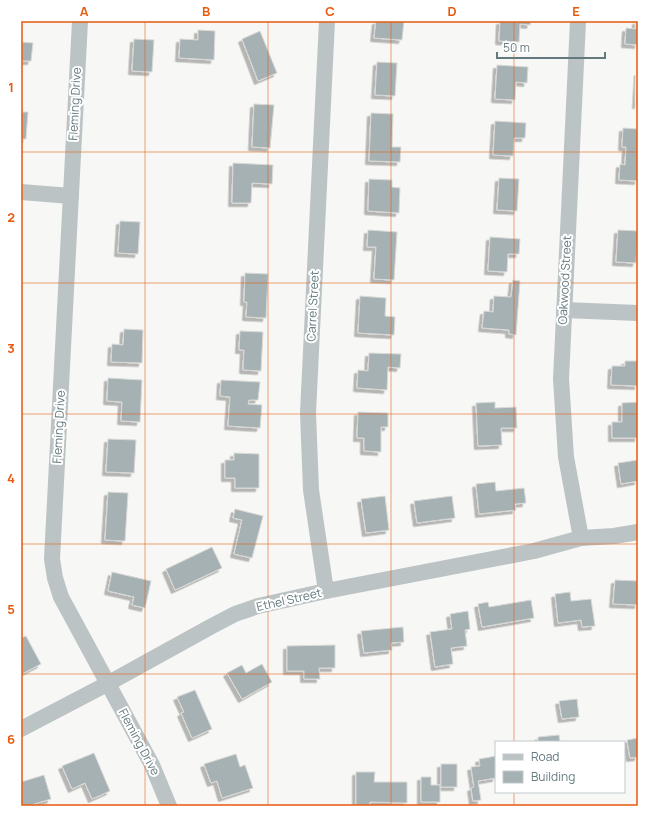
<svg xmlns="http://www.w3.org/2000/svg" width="659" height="827" viewBox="0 0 659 827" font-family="Manrope,sans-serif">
  <defs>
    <filter id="shadow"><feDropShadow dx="-3.5" dy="3.5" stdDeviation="0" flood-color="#0004"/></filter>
  </defs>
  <rect width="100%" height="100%" fill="#f7f7f5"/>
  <g fill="#a6b1b4" stroke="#d9d9d7" filter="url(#shadow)">
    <path d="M376,21H404L402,40L374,38Z"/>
    <path d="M500,21H531L530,25L520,24L519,42L499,41Z"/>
    <path d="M636,21H638V45L625,44L626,28L636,29Z"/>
    <path d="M198,30L215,31L214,60L179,58L180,39L198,40Z"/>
    <path d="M260,31L277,73L258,81L242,39Z"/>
    <path d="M134,39L154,40L152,72L132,71Z"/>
    <path d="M21,42L33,43L31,61H21Z"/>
    <path d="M377,62L397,63L395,96L375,95Z"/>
    <path d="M497,65L528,67L527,83L516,82L515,100L495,99Z"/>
    <path d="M638,72V105H636Z"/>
    <path d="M254,104L274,105L270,148L252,147Z"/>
    <path d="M21,112H28L26,139H21Z"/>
    <path d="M371,113L393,114L392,147H401L400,162L369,161Z"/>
    <path d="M495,121L526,123L525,138H514L513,156L493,155Z"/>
    <path d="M623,128L638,129V181L619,180L620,164L625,165L626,147H622Z"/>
    <path d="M233,163L273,165L272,184L252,183L251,203H232Z"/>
    <path d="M499,178L519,179L517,211L497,210Z"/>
    <path d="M369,179L392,180V187L400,188L399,213L368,211Z"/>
    <path d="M120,221L140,222L138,254L118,253Z"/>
    <path d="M368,230L397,232L394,280L374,279L376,247H367Z"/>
    <path d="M618,230L638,231L636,263L616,262Z"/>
    <path d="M490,237L520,239L519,254H508L507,272L488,271Z"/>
    <path d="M245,273L268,274L266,318L246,317L247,302H244Z"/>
    <path d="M513,280L520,281L516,335L509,334V330L482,328L484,311L493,312L494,296L511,297Z"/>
    <path d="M360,296L386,298L385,316L395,317L394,335L358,333Z"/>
    <path d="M124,329L143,330L142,363L111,362L112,344L123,345Z"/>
    <path d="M240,331L263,332L261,371L243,370L244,350H239Z"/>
    <path d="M369,353L401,354L400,368L388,367L387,390L357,388L358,370L368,371Z"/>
    <path d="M625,361H638V386L611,385L612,366H625Z"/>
    <path d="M108,378L142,380L140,422L121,421L122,402L107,401Z"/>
    <path d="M221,380L260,382L258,400H249L248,404L262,405L260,428L228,426L230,397L220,396Z"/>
    <path d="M495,402V408L516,407L517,428H501L502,445L478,446L476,403Z"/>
    <path d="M638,402V438H612V422H622V403Z"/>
    <path d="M358,412L388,413V427H381V452L364,451V438H357Z"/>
    <path d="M108,439L136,440L134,473L106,472Z"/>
    <path d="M234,453L259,454V488H235V478H225V460H234Z"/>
    <path d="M638,460V481L621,484L618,463Z"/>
    <path d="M495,482L496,491L524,488L526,503L515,504L516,510L479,514L476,484Z"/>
    <path d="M108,492L128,493L125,541L105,540Z"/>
    <path d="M385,496L389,530L366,533L361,499Z"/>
    <path d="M452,496L455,518L417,523L414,501Z"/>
    <path d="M235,509L263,516L252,558L234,554L242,520L233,518Z"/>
    <path d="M212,547L222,568L175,590L166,569Z"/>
    <path d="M112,572L151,581L145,608L132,605L134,597L108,591Z"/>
    <path d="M615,580L638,581V605L613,604Z"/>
    <path d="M570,592L571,601L591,599L595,626L582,627L581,620L558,623L555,594Z"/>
    <path d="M531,600L534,618L482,627L478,604L488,602L489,607Z"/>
    <path d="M468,611L470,629L465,630L467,646L451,648L453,664L435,667L430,632L452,629L450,614Z"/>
    <path d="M403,627L404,642L391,643L392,650L364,653L361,631Z"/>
    <path d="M26,636L41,664L22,674L21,638Z"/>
    <path d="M335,645V668H319L320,679H304V671H287V646Z"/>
    <path d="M262,664L272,682L242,699L227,673L242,665L246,673Z"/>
    <path d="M195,690L212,729L192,738L181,713L184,712L177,697Z"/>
    <path d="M577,699L579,717L562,719L559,701Z"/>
    <path d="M559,735L560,742H538V737Z"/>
    <path d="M638,738V757L630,758L627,740Z"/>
    <path d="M94,753L110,791L92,799L85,783L72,789L62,766Z"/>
    <path d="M236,754L240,767L245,765L253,788L222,798L217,781L211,783L204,764Z"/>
    <path d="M496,756V778L478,781L481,800L473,801L471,788L474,787L471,767L480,766L479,759Z"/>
    <rect x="441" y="764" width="16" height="23"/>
    <path d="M356,772H375L374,782H407V803L370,802L369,806H356Z"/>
    <path d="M44,775L51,799L28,806H21V782Z"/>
    <path d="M421,777H431V785H440V802H421Z"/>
  </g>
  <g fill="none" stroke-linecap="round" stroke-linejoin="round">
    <g stroke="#bcc3c4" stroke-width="16">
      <path d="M80,21L52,559L55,578L61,597L152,765L169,806"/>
      <path d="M578,21L561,379L566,457L581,538"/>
      <path d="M21,192L71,196"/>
      <path d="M564,310L638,313"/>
      <path d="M326,591L311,490L308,413L327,21"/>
      <path d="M21,729L107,684L212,626L235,614L258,606L326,591L534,551L581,538L614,536L638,532"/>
    </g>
  </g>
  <path fill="none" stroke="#e8590c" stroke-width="1" stroke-opacity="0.55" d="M145,21V806M268,21V806M391,21V806M514,21V742M21,152H638M21,283H638M21,414H638M21,544H638M21,674H638M514,792V806"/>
  <g text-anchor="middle" stroke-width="4" stroke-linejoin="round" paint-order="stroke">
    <g font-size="12" fill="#64797e" stroke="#fff">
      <text transform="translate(75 104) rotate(-87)" y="4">Fleming Drive</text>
      <text transform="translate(565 280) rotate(-87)" y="4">Oakwood Street</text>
      <text transform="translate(313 306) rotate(-87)" y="4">Carrel Street</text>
      <text transform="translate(59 427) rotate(-87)" y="4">Fleming Drive</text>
      <text transform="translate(289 600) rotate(-13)" y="4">Ethel Street</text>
      <text transform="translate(139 742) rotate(62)" y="4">Fleming Drive</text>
    </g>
  </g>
  <rect width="659" height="827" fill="none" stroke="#ffffff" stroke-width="44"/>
  <rect x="495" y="741" width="130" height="52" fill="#ffffff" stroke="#c1c9cb"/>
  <rect x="503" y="754" width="20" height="6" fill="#bcc3c4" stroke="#c1c9cb"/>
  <text x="531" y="761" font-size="12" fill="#64797e">Road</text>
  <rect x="503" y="771" width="20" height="12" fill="#a6b1b4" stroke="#c1c9cb"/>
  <text x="531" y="781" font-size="12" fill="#64797e">Building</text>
  <path d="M497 52v6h108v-6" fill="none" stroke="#64797e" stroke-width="2"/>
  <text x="503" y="52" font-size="12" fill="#64797e" stroke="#ffffff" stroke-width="3" paint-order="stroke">50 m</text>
  <rect x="22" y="22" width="615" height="783" fill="none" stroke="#e8590c" stroke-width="1.5"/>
  <g font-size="13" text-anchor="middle" font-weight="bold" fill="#e8590c">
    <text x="84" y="16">A</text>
    <text x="206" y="16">B</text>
    <text x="330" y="16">C</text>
    <text x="452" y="16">D</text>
    <text x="576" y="16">E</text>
    <text x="11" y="92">1</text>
    <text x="11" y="222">2</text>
    <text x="11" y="353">3</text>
    <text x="11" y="483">4</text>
    <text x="11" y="614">5</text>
    <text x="11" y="744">6</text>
  </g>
</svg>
